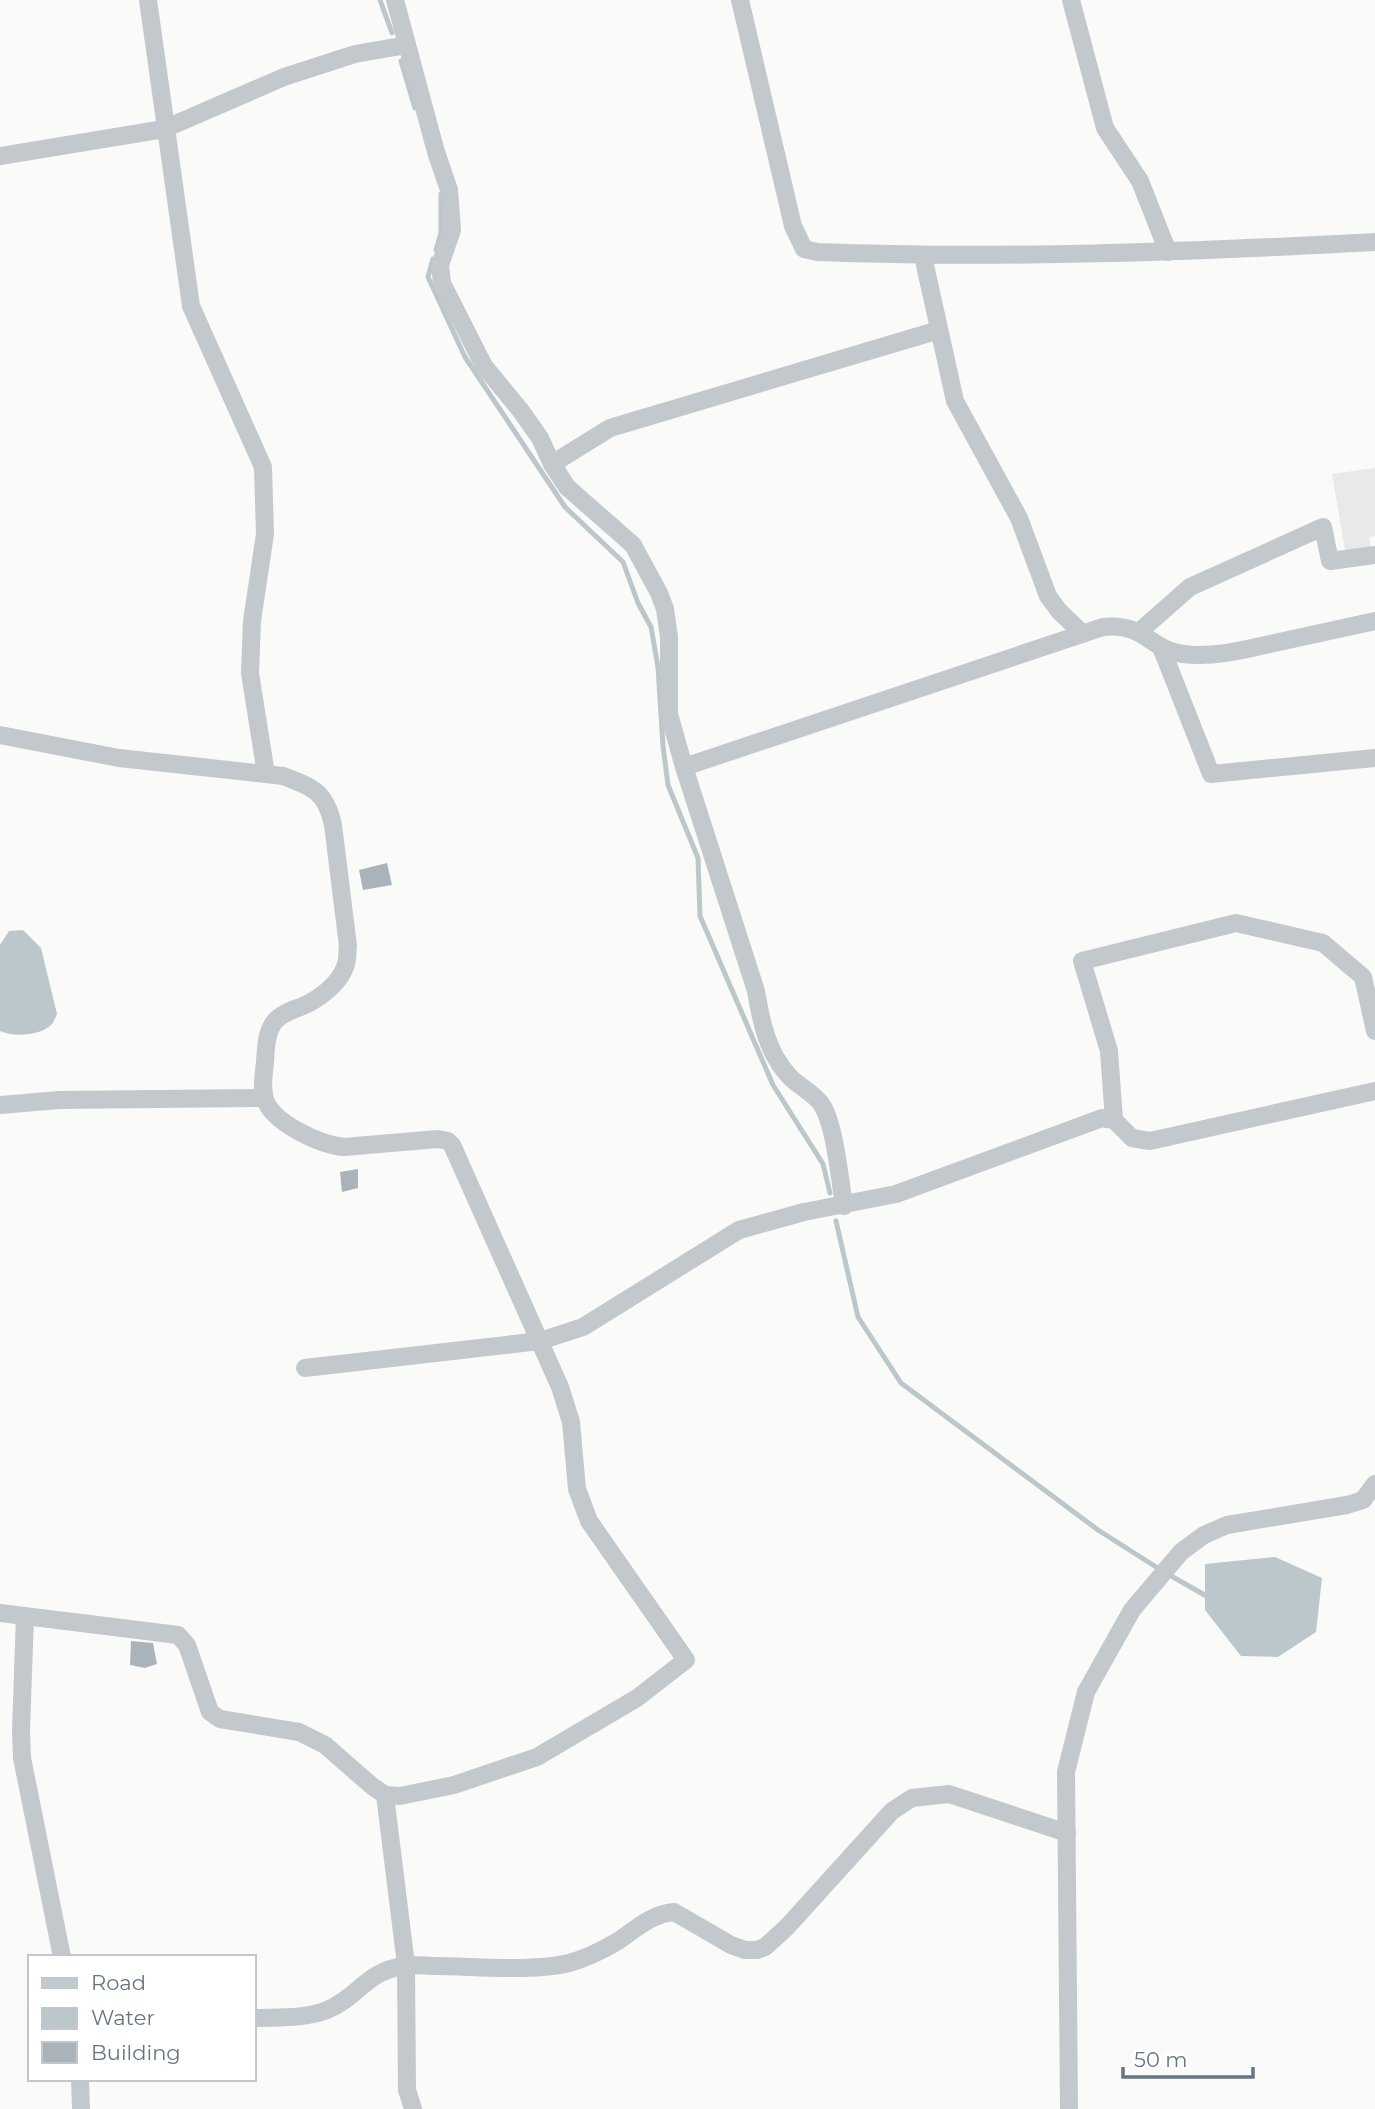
<svg xmlns="http://www.w3.org/2000/svg" width="1375" height="2109" viewBox="0 0 1375 2109" font-family="Montserrat,sans-serif">
  <rect width="100%" height="100%" fill="#fafaf8"/>
  <path fill="#e8e9e9" d="M1375,468V536L1369,537L1371,547L1345,550L1332,474Z"/>
  <g fill="#bbc7cb">
    <path d="M23,930L41,948L57,1014C55,1018 54,1022 51,1025C40,1036 13,1037 0,1031V945L9,931Z"/>
    <path d="M1275,1557L1322,1578L1316,1632L1278,1657L1241,1656L1205,1610V1564Z"/>
  </g>
  <g fill="none" stroke-linecap="round" stroke-linejoin="round">
    <g stroke="#bbc7cb" stroke-width="5">
      <path d="M380,0L392,33"/>
      <path d="M401,61L415,108"/>
      <path d="M436,250L441,233V194"/>
      <path d="M433,259L428,277L465,357L565,507L623,562L638,603L651,627L658,667L663,746L668,785L698,858L700,916L773,1085L823,1164L830,1193"/>
      <path d="M836,1221L858,1317L901,1383L1098,1530L1164,1572L1210,1598"/>
    </g>
  </g>
  <g fill="#aab3b9">
    <path d="M387,863L392,885L363,890L359,870Z"/>
    <path d="M358,1169V1188L342,1192L340,1172Z"/>
    <path d="M131,1641L153,1643L157,1664L145,1668L130,1665Z"/>
  </g>
  <g fill="none" stroke-linecap="round" stroke-linejoin="round">
    <g stroke="#c3c8cc" stroke-width="18">
      <path d="M148,0L191,306L263,467L265,534L252,621L250,673L266,774"/>
      <path d="M395,0L436,152L449,190L452,230L440,265L442,283L484,366L521,411L540,438L552,464L567,487L633,545L659,593L665,609L669,637V714L684,767"/>
      <path d="M740,0L793,226L804,249L817,252C1003,259 1189,252 1375,242"/>
      <path d="M1071,0L1105,128L1140,181L1168,252"/>
      <path d="M0,156L164,129L284,77L355,54L407,45"/>
      <path d="M923,256L955,401L1019,518L1048,596L1059,611L1083,634"/>
      <path d="M552,464L610,428L939,330"/>
      <path d="M1139,632L1190,587L1323,527L1330,561L1375,555"/>
      <path d="M1161,647L1211,774L1375,758"/>
      <path d="M0,735L119,758L283,776C313,787 326,792 333,825L348,946C347,952 348,961 345,967C339,984 319,999 303,1006C293,1010 282,1013 275,1021C266,1032 266,1048 265,1062C264,1074 261,1087 265,1099C272,1123 321,1145 344,1147L438,1139L448,1141L452,1145L560,1387L571,1422L577,1489L589,1521L686,1660L637,1698L537,1757L454,1785L400,1796L385,1795L372,1786L325,1745L299,1732L220,1719L210,1712L187,1645L178,1635L0,1613"/>
      <path d="M0,1105L59,1100L264,1098"/>
      <path d="M1114,1120L1109,1051L1082,961L1236,923L1323,943L1363,977L1375,1031"/>
      <path d="M844,1206C840,1180 835,1126 822,1105C814,1093 798,1086 789,1076C767,1052 761,1021 756,991L684,767L1103,627C1145,622 1149,650 1183,654C1216,658 1247,649 1279,642C1311,635 1343,628 1375,621"/>
      <path d="M305,1368L540,1341L583,1327L739,1230L804,1212L896,1194L1102,1118L1114,1120L1132,1138L1150,1141L1375,1091"/>
      <path d="M25,1616L21,1730L22,1758L62,1957"/>
      <path d="M385,1795L406,1965L407,2090L413,2109"/>
      <path d="M254,2018C278,2017 305,2019 327,2010C359,1997 366,1971 404,1966C415,1964 426,1966 436,1966C473,1966 535,1972 569,1963C587,1958 603,1950 618,1941C636,1929 651,1914 674,1912L731,1945L745,1950H757L765,1947L787,1927L892,1811L912,1798L949,1794L1067,1833"/>
      <path d="M80,2079L81,2109"/>
      <path d="M1069,2109L1066,1772L1086,1692L1132,1610L1181,1552L1204,1535L1227,1525L1347,1505L1363,1500L1375,1484"/>
    </g>
  </g>
  <rect x="28" y="1955" width="228" height="126" fill="#ffffff" stroke="#c1c8cd" stroke-width="2"/>
  <rect x="42" y="1978" width="35" height="10" fill="#c3c8cc" stroke="#c1c8cd" stroke-width="2"/>
  <text x="91" y="1990" font-size="21" fill="#657683">Road</text>
  <rect x="42" y="2008" width="35" height="21" fill="#bbc7cb" stroke="#c1c8cd" stroke-width="2"/>
  <text x="91" y="2025" font-size="21" fill="#657683">Water</text>
  <rect x="42" y="2042" width="35" height="21" fill="#aab3b9" stroke="#c1c8cd" stroke-width="2"/>
  <text x="91" y="2060" font-size="21" fill="#657683">Building</text>
  <path d="M1123 2067v10h130v-10" fill="none" stroke="#657683" stroke-width="3.5"/>
  <text x="1134" y="2067" font-size="21" fill="#657683" stroke="#ffffff" stroke-width="5" paint-order="stroke">50 m</text>
</svg>
